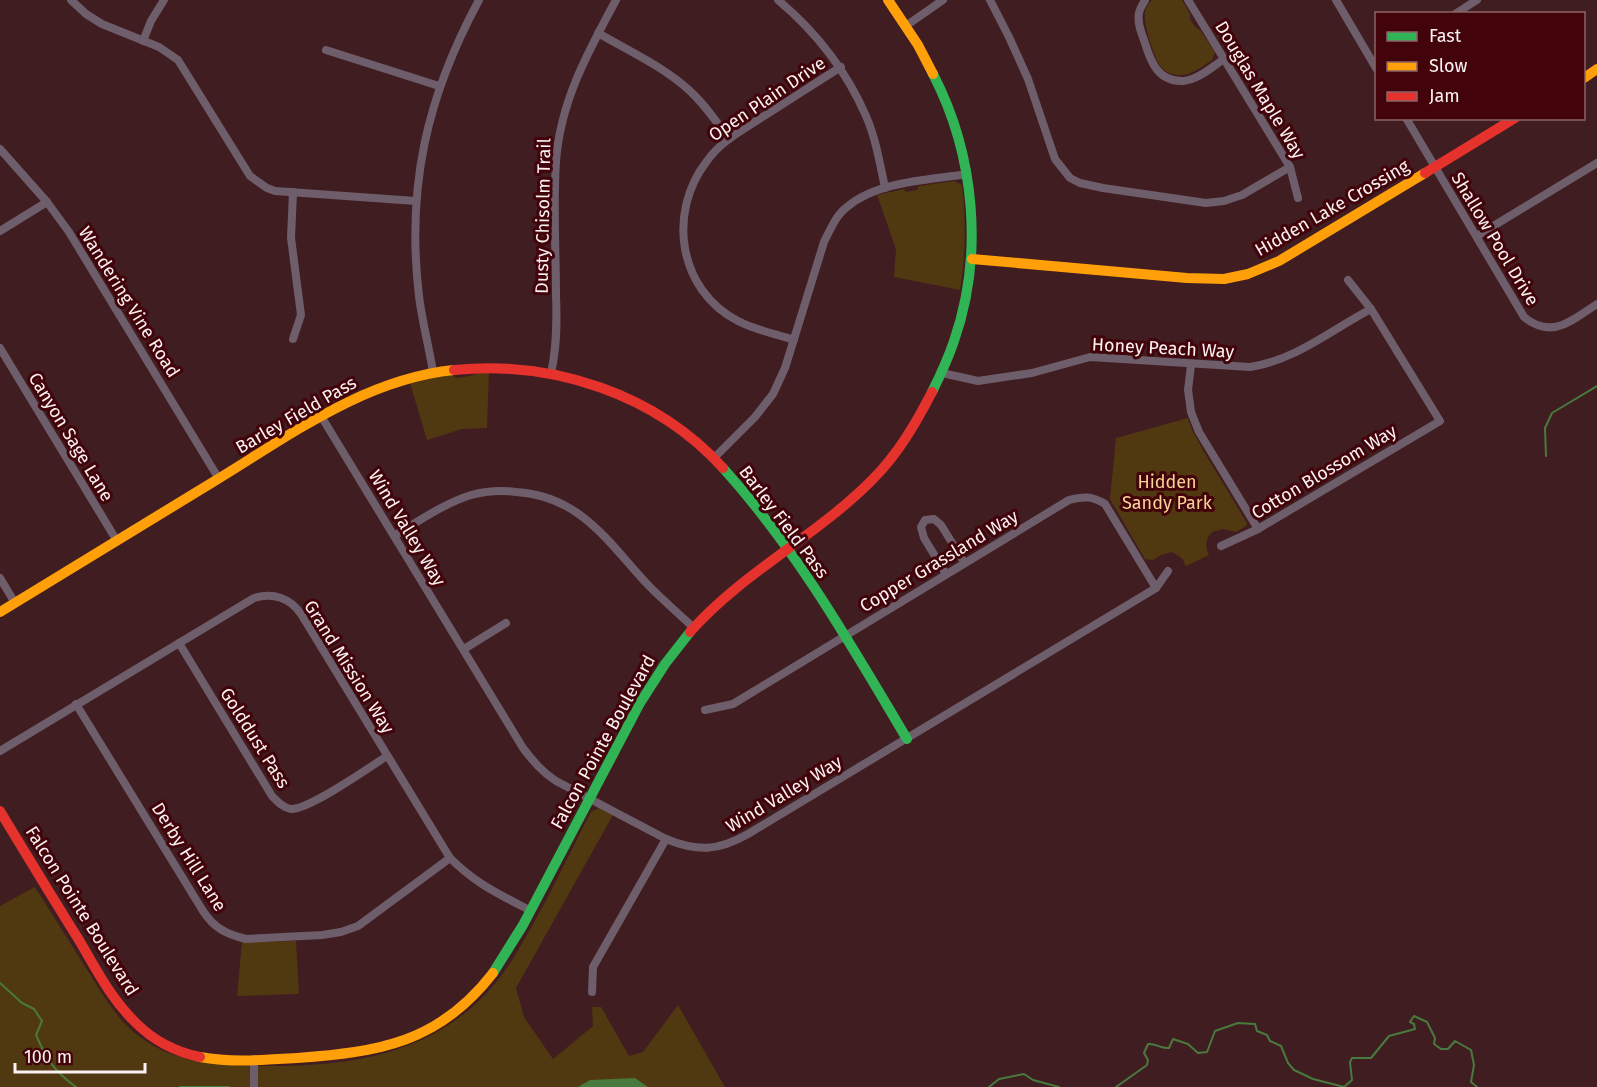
<svg xmlns="http://www.w3.org/2000/svg" width="1597" height="1087" viewBox="0 0 1597 1087" font-family="'Fira Sans',sans-serif">
  <rect width="100%" height="100%" fill="#401d20"/>
  <g fill="#503810">
    <path d="M1152,0H1182L1190,14V19L1195,27L1200,30L1215,52L1212,60C1201,67 1191,76 1178,75C1172,75 1165,72 1161,67C1154,58 1143,23 1145,12C1146,7 1148,4 1152,0Z"/>
    <path d="M954,181L962,185C966,220 966,255 960,290L894,277L896,249L877,195L904,189L906,192L917,190L919,186Z"/>
    <path d="M489,372L487,428L462,429L427,440L410,383L450,374L457,378C468,377 477,373 489,372Z"/>
    <path d="M1188,418L1192,430L1204,452L1247,523L1246,526L1236,532L1223,529L1212,532C1205,540 1205,546 1209,555L1186,566L1182,558L1172,552L1161,555L1153,560L1145,559L1110,499L1116,438Z"/>
    <path d="M599,808L613,815L516,988L524,1017L553,1059L593,1026L592,1007H601L629,1056L643,1052L678,1005L725,1087H0V906L35,887C52,914 69,941 86,968C99,988 111,1010 128,1027C165,1063 217,1066 265,1066C365,1067 457,1049 514,957C542,912 566,860 591,812Z"/>
    <path d="M296,941L299,994L237,996L242,942Z"/>
  </g>
  <path fill="#487a3e" d="M635,1078L648,1087H578L590,1080Z"/>
  <g fill="none" stroke-linecap="round" stroke-linejoin="round">
    <g stroke="#487a3e" stroke-width="2">
      <path d="M1546,456L1545,428L1552,413L1597,386"/>
      <path d="M0,983L22,1003L34,1009L42,1021L36,1035C47,1060 54,1071 76,1087"/>
      <path d="M180,1087H229"/>
      <path d="M989,1087L999,1079L1024,1074L1033,1080L1059,1087"/>
      <path d="M1116,1087L1147,1065L1148,1060L1144,1053L1148,1044C1156,1043 1160,1049 1169,1048L1173,1039L1188,1044L1198,1053L1207,1052L1215,1031L1238,1023L1255,1024L1257,1031L1267,1035L1270,1041L1281,1046L1288,1063L1294,1070L1313,1079L1344,1087L1352,1080L1350,1062L1352,1058H1371L1389,1036L1415,1029L1414,1024L1410,1022L1414,1016L1427,1022L1435,1038L1434,1044L1441,1049H1448L1455,1041L1471,1050L1474,1065L1471,1082L1477,1087"/>
    </g>
    <g stroke="#6e5e6b" stroke-width="8">
      <path d="M71,0L86,14L102,24L159,47L178,60L250,176L267,188L275,191L416,201"/>
      <path d="M778,0C816,32 846,70 866,116C876,139 880,164 885,188"/>
      <path d="M990,0L1009,37L1028,79L1055,159L1070,178L1080,183L1103,188L1206,203L1224,201L1242,195L1290,167"/>
      <path d="M1145,0C1143,4 1140,8 1139,13C1137,22 1141,32 1144,40C1150,60 1157,82 1183,81C1198,80 1212,67 1224,59"/>
      <path d="M1188,0L1290,167L1298,198"/>
      <path d="M1336,0L1376,68"/>
      <path d="M1455,14L1477,0"/>
      <path d="M907,25L943,0"/>
      <path d="M598,33C629,51 664,67 690,91C705,105 717,122 729,139"/>
      <path d="M143,41L151,21L164,0"/>
      <path d="M326,50L439,86"/>
      <path d="M1406,118L1524,317C1552,340 1572,320 1597,304"/>
      <path d="M0,149L47,202L69,232L219,479"/>
      <path d="M0,231L47,202"/>
      <path d="M1477,236L1597,163"/>
      <path d="M293,339L301,315L291,238L293,192"/>
      <path d="M794,340C776,334 755,330 738,321C678,290 667,212 707,161C721,141 744,129 764,116C790,100 815,83 841,67"/>
      <path d="M0,348L117,541"/>
      <path d="M1191,365L1188,390L1191,412L1199,432L1258,529"/>
      <path d="M433,372C429,347 422,321 419,296C406,187 427,96 479,0"/>
      <path d="M551,373C557,347 557,322 556,295C556,251 553,206 556,162C560,102 588,52 616,0"/>
      <path d="M942,373L978,381L1032,373L1090,357L1250,367C1296,360 1331,330 1371,309"/>
      <path d="M321,416L523,748C533,761 542,772 556,781L666,839C698,852 718,851 748,834L1156,588L1168,571"/>
      <path d="M714,458L755,417L773,394L785,368L824,242C830,230 836,215 847,207C877,181 930,180 967,174"/>
      <path d="M394,536C419,521 443,504 471,495C486,491 501,490 516,492C582,496 609,544 650,587C664,601 679,614 694,628"/>
      <path d="M1221,546L1258,529L1440,421L1371,309L1348,280"/>
      <path d="M946,574L924,538L921,527L925,520L934,519L941,525L964,562"/>
      <path d="M0,578L15,603"/>
      <path d="M179,643L272,796C277,801 283,808 291,809C309,810 370,767 387,756"/>
      <path d="M464,649L506,623"/>
      <path d="M76,704L203,911C214,928 226,934 246,939L322,935L341,932L358,926L450,858"/>
      <path d="M705,710L733,704L1069,500C1084,496 1092,496 1105,504L1156,588"/>
      <path d="M0,751L254,598C273,592 290,598 301,614L450,858C476,884 499,894 531,911"/>
      <path d="M592,992L593,967L666,839"/>
      <path d="M254,1059V1087"/>
    </g>
    <g stroke="#30b455" stroke-width="10">
      <path d="M932,392C940,376 948,359 954,341C984,255 975,155 933,74"/>
      <path d="M723,468C797,550 851,645 907,739"/>
      <path d="M493,973L523,925L640,703L665,664L690,632"/>
    </g>
    <g stroke="#ff9f0a" stroke-width="10">
      <path d="M888,0L918,45L933,74"/>
      <path d="M1584,78L1597,69"/>
      <path d="M972,259L1187,278L1224,279L1248,274L1279,261L1425,173"/>
      <path d="M0,612C71,569 142,525 213,482C289,436 364,379 454,370"/>
      <path d="M200,1057C232,1063 265,1060 297,1058C379,1052 439,1043 493,973"/>
    </g>
    <g stroke="#e5322d" stroke-width="10">
      <path d="M1425,173L1515,118"/>
      <path d="M454,370C553,360 656,394 723,468"/>
      <path d="M690,632C743,572 817,536 873,479C898,454 916,423 932,392"/>
      <path d="M0,811C26,854 52,897 79,940C96,969 111,999 136,1023C153,1040 176,1052 200,1057"/>
    </g>
  </g>
  <g text-anchor="middle" stroke-width="6" stroke-linejoin="round" paint-order="stroke">
    <g font-size="18" fill="#faf2f1" stroke="#42030a">
      <text transform="translate(1260 90) rotate(59)" y="6">Douglas Maple Way</text>
      <text transform="translate(767 99) rotate(-34)" y="6">Open Plain Drive</text>
      <text transform="translate(1332 208) rotate(-30)" y="6">Hidden Lake Crossing</text>
      <text transform="translate(543 216) rotate(-89)" y="6">Dusty Chisolm Trail</text>
      <text transform="translate(1495 239) rotate(59)" y="6">Shallow Pool Drive</text>
      <text transform="translate(129 302) rotate(58)" y="6">Wandering Vine Road</text>
      <text transform="translate(1163 348) rotate(3)" y="6">Honey Peach Way</text>
      <text transform="translate(296 415) rotate(-30)" y="6">Barley Field Pass</text>
      <text transform="translate(71 437) rotate(59)" y="6">Canyon Sage Lane</text>
      <text transform="translate(1324 472) rotate(-31)" y="6">Cotton Blossom Way</text>
      <text transform="translate(784 522) rotate(53)" y="6">Barley Field Pass</text>
      <text transform="translate(407 528) rotate(59)" y="6">Wind Valley Way</text>
      <text transform="translate(939 561) rotate(-31)" y="6">Copper Grassland Way</text>
      <text transform="translate(349 667) rotate(58)" y="6">Grand Mission Way</text>
      <text transform="translate(255 738) rotate(58)" y="6">Golddust Pass</text>
      <text transform="translate(603 742) rotate(-61)" y="6">Falcon Pointe Boulevard</text>
      <text transform="translate(784 794) rotate(-31)" y="6">Wind Valley Way</text>
      <text transform="translate(189 857) rotate(58)" y="6">Derby Hill Lane</text>
      <text transform="translate(82 911) rotate(58)" y="6">Falcon Pointe Boulevard</text>
    </g>
    <g font-size="18" fill="#f6d396" stroke="#42030a">
      <text x="1167" y="488">Hidden<tspan x="1167" dy="21">Sandy Park</tspan></text>
    </g>
  </g>
  <rect x="1375" y="12" width="210" height="108" fill="#42030a" stroke="#8c6366" stroke-width="1.5"/>
  <rect x="1387" y="32" width="30" height="9" fill="#30b455" stroke="#8c6366" stroke-width="1.5"/>
  <text x="1429" y="42" font-size="18" fill="#faf2f1">Fast</text>
  <rect x="1387" y="62" width="30" height="9" fill="#ff9f0a" stroke="#8c6366" stroke-width="1.5"/>
  <text x="1429" y="72" font-size="18" fill="#faf2f1">Slow</text>
  <rect x="1387" y="92" width="30" height="9" fill="#e5322d" stroke="#8c6366" stroke-width="1.5"/>
  <text x="1429" y="102" font-size="18" fill="#faf2f1">Jam</text>
  <path d="M15 1063v9h130v-9" fill="none" stroke="#faf2f1" stroke-width="3"/>
  <text x="24" y="1063" font-size="18" fill="#faf2f1" stroke="#42030a" stroke-width="4.5" paint-order="stroke">100 m</text>
</svg>
